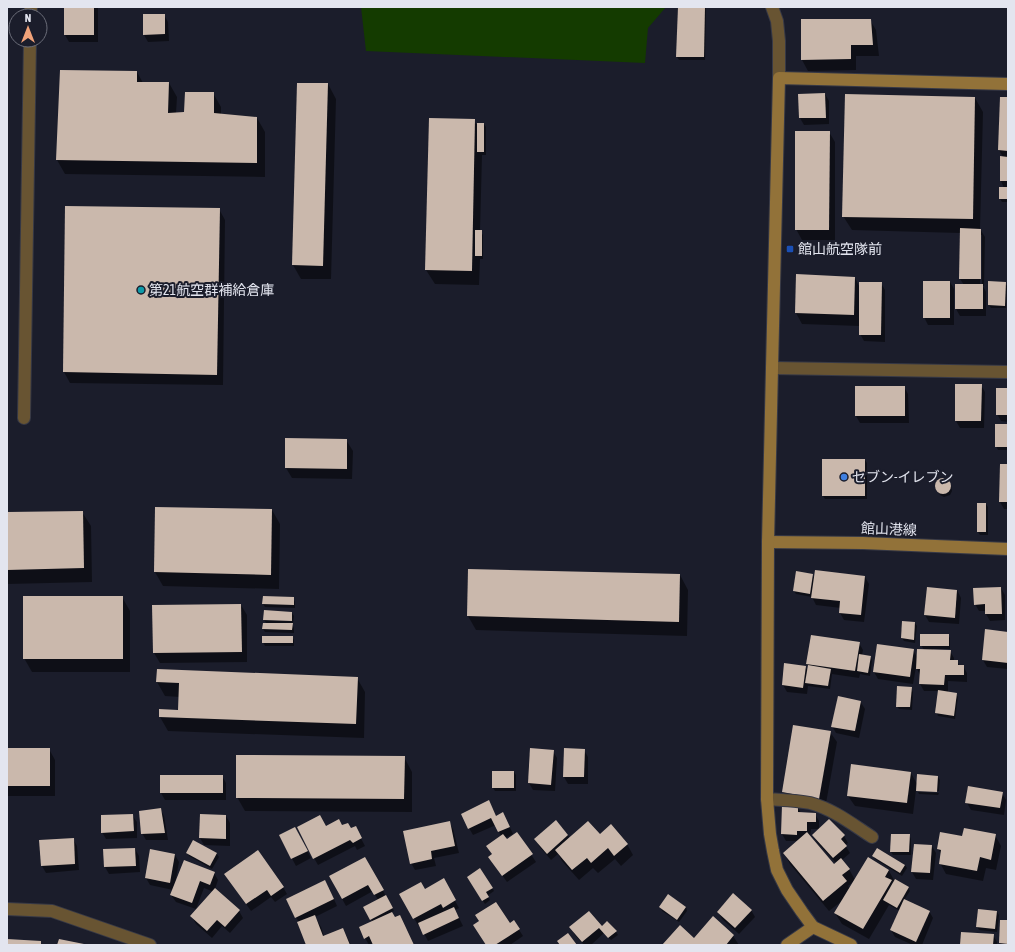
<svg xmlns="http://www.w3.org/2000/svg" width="1015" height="952" viewBox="0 0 1015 952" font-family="'Asap Condensed','Noto Sans JP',sans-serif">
  <rect width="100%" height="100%" fill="#1b1d2b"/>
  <path fill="#143b00" d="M361,7H666L648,28L645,63L366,51Z"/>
  <g fill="#0007" fill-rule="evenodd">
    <path d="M65,7H98V42H69L65,35Z"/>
    <path d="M679,7H706L705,60H679L677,57Z"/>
    <path d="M164,15L168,22L169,41L148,42L144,35Z"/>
    <path d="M870,20L876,30L879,56H856V70L808,71L802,60Z"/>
    <path d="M61,71L137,72L143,83H169L177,97L176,113H185L213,93L221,107V114L257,118L265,132V177L65,174L57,160Z"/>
    <path d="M328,84L336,99L331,279H301L293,265Z"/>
    <path d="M825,94L829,101V124L804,125L800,118L799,95Z"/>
    <path d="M975,98L983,112L980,229L985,237L984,286H983L986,292V316H960L956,309L964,285L960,279V233L852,230L843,216ZM980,235H982V284H980Z"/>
    <path d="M1001,98H1008V202H1002L1000,199L1004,188L1001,181V157H1003L999,150Z"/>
    <path d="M430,119L474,120L476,124H484L486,127V155H482L480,231L483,235V259H480L479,285L435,284L426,270Z"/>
    <path d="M829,132L835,142V240H802L796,229Z"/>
    <path d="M66,207L219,209L225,220L223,385L70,383L64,372Z"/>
    <path d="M855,278L860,288L881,283L885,290V342L864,341L860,334V326L802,324L796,313Z"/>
    <path d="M950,282L954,289V325H928L924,317Z"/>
    <path d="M1005,283L1007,286L1006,308H991L989,305Z"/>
    <path d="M981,385L985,392L984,428H960L956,421Z"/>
    <path d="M856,387H904L908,394L909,423H860L856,416Z"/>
    <path d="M1008,389V422L1001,421L997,414Z"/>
    <path d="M1008,425V450H998L996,446Z"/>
    <path d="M346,440L353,451L352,479L292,478L286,468Z"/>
    <path d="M865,460L867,463V499H825L823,496Z"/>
    <path d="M1008,465V509H1004L1000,502Z"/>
    <path d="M944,479L949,482L951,485L952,491L950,495L944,497L940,495L935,488V485L936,483L938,480Z"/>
    <path d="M986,504L988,507V535H980L978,532Z"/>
    <path d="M156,508L272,510L280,524L279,589L163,586L155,572Z"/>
    <path d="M82,512L91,526L92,582L7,584V513Z"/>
    <path d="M469,570L680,575L688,590L687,636L476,630L468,616Z"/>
    <path d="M812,575L815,579L865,577L869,584L864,622L844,620L840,613L841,608L816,605L812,597L796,594L794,591Z"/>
    <path d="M1001,588L1005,595V620L990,621L986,614V611H979L975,604Z"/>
    <path d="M957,590L961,598L959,624L929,622L925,615Z"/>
    <path d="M122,597L130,611V672H32L24,658Z"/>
    <path d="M293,598L295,602V608L265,607L263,604Z"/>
    <path d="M241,605L247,615V662L160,663L154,653Z"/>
    <path d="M292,613L294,616L293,624H292L294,628V633L265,632L263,629L267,624L264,620Z"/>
    <path d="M903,622L915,623L917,626L915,643L904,641L902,638Z"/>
    <path d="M1008,633V669L987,667L983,660Z"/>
    <path d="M948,635L950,638V649H933V650L950,651L954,658V661H957L960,666H963L967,673V682L948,681V693L956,694L958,697L955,719L938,716L937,713L939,691H924L920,684V675L916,667L913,684L878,679L874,672L878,645L913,650L917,657L924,650L921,645Z"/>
    <path d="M292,637L294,640V646H265L263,642Z"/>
    <path d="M859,643L863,650L862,655L870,656L872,660L870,676L860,674L859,678L832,674L830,689L808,686L807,694L787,692L783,685L785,665L805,667L808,671L809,666L807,664Z"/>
    <path d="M357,678L365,692L364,738L168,731L160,717L179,711L180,697L165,696L157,682Z"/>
    <path d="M911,688L913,692L912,710L899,709L897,706Z"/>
    <path d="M860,701L865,709L859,738L836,733L832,726Z"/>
    <path d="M830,732L837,742L825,809L789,803L783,792Z"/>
    <path d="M7,749H49L55,760V796H7Z"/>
    <path d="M531,749L553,751L557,758L555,791L533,790L529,783Z"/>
    <path d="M584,750L588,757V784H568L564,777Z"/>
    <path d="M404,757L412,772V812L245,811L237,797Z"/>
    <path d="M493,772H514L516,775V791H495L493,788Z"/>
    <path d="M911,773L917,784L938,777L940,780L939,791L917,790V792L916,790L913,814L855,806L848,796Z"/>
    <path d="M222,776L226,783V800H165L161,793Z"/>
    <path d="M918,792L939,793L938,795L919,794Z"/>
    <path d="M1002,793L1006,800L1004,815L971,810L967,803Z"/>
    <path d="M783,806H797L801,813L815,814L819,821V829H811L810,838L833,865L836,863L817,842L813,835L844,836L848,843L845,845L850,853L842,860L849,869L855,880L868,858L889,871L895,882L908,888L910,891L904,900L929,911L933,918L922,945H913L895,937L891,930L900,911L889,905L869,939L842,924L835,913L843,900L829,911L790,864L784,853L798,841H786L782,834ZM854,881L850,889L848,886Z"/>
    <path d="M160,809L164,816L168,840H146L142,833Z"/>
    <path d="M493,809L496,817L507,821L513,834L505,838L507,840L517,833L536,862L507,882L494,864L493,855L487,846L501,836L496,825L473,835L469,828Z"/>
    <path d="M132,815L137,822V838L106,839L102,832Z"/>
    <path d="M226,816L230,823V846L204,845L200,838Z"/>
    <path d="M449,822L453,829L459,853L434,858L436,866L415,870L411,863Z"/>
    <path d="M326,827H342L351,830L355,827L365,846L357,850L355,846L318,865L314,858Z"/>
    <path d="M299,835L311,858L296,866L280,836Z"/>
    <path d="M568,835L570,839L600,836L627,844L633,855L621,866L615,859L598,873L593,868L579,880L562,861L558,854L551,860L539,846L535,839Z"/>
    <path d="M909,835L911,839V855H893L891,852Z"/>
    <path d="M995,835L1001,846L996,870L986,868L983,881L946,874L940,863L942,855L938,849L963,837Z"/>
    <path d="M73,839L77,846L79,870L46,873L42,866Z"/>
    <path d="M193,842L217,854L219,857L212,869L189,856L187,853Z"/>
    <path d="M932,846L936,853L933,880L916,879L912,872Z"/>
    <path d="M135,849L139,856L140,872L109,874L105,867Z"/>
    <path d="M151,850L175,855L179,862L175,884L214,873L218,880L215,889L239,911L243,918L230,933L222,926L212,938L196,924L192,917L214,892L204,888L196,909L176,902L171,895L173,890L150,885L146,878Z"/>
    <path d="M873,856L905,865L907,868L902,876L875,859Z"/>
    <path d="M365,858L394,911L391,912L414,945H374L373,943L369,945L365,938L373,922L365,908L378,900L373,891L346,906L330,877Z"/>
    <path d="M480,869L494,891L487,896L490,900L485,904L468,877Z"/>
    <path d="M443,879L459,908L455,910L463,926L428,941L419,924L418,925L400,894L424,890Z"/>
    <path d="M230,881L283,887L287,894L275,902L271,897L251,911Z"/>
    <path d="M329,888L337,906L315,917L321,927L324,936L343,929L351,945H307L299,923L296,917Z"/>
    <path d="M661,907H686L687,911L679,922L662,911Z"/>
    <path d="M751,910L755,917L739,934L722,919L718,912Z"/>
    <path d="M997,912L999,915L997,932L979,930L977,926Z"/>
    <path d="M713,918L733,936L739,945H663L694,939Z"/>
    <path d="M1001,921H1008V945H1001L1000,943Z"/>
    <path d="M514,922L523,936L510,945H487Z"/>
    <path d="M602,927L616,932L618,935L611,940L604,933L591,945H584L575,935L571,928Z"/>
    <path d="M993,935L997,942V945H961Z"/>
  </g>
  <g fill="#cab8ac">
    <rect x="64" y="7" width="30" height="28"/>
    <path d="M678,7H705L704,57H676Z"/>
    <path d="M143,14H165V34L143,35Z"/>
    <path d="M801,19H871L873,45H851V59L801,60Z"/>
    <path d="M60,70L137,71V82H169L168,113L184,112L185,92H214V113L257,117V163L56,160Z"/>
    <path d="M297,83H328L323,266L292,265Z"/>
    <path d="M825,93L826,118H799L798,94Z"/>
    <path d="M845,94L975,97L973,219L842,217Z"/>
    <path d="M1000,97H1008V151L998,150Z"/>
    <path d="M429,118L475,119L472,271L425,270Z"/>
    <rect x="477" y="123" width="7" height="29"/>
    <path d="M795,131H830L829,230H795Z"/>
    <path d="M1000,156L1008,157V181H1000Z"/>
    <rect x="999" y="187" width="9" height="12"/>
    <path d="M65,206L220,208L217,375L63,372Z"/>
    <path d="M960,228L981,229V279H959Z"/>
    <rect x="475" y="230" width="7" height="26"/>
    <path d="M796,274L855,277L854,315L795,313Z"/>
    <rect x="923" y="281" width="27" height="37"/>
    <path d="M988,281L1006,282L1005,306L988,305Z"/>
    <path d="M859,282H882L881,335H859Z"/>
    <rect x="955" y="284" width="28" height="25"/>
    <path d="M955,384H982L981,421H955Z"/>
    <rect x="855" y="386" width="50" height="30"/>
    <rect x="996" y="388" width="12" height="27"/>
    <rect x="995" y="424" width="13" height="23"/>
    <path d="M285,438L347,439V469L285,468Z"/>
    <rect x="822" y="459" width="43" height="37"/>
    <path d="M1000,464H1008V502H999Z"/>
    <circle cx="943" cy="486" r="8"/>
    <rect x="977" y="503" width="9" height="29"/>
    <path d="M155,507L272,509L271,575L154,572Z"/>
    <path d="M83,511L84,568L7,570V512Z"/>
    <path d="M468,569L680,574L679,622L467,616Z"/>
    <path d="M815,570L865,576L861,615L839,613L840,601L811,598Z"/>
    <path d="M796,571L813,574L810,594L793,591Z"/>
    <path d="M927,587L957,590L955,618L924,615Z"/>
    <path d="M1001,587L1002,614H985V604L974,605L973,588Z"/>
    <rect x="23" y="596" width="100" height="63"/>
    <path d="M263,596L294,597V605L262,604Z"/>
    <path d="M241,604L242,652L153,653L152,605Z"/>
    <path d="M264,610L292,612V621L263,620Z"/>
    <path d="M902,621L915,622L914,640L901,638Z"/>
    <path d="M263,623H293L292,630L262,629Z"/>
    <path d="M985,629L1008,632V663L982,660Z"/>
    <rect x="920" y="634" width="29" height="12"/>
    <path d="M811,635L860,642L855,671L806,664Z"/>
    <rect x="262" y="636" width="31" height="7"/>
    <path d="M877,644L914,649L910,677L873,672Z"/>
    <path d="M917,649L951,650L950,660H958V665H964V675H945L944,685L919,684L920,669H916Z"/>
    <path d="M859,654L871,656L868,673L857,671Z"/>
    <path d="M784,663L806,666L803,688L782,685Z"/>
    <path d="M808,665L831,669L828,686L805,683Z"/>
    <path d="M157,669L358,677L356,724L159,717V709L178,710L179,683L156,682Z"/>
    <path d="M897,686L912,687L910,707H896Z"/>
    <path d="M938,690L957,693L954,716L935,713Z"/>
    <path d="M838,696L861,701L855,731L831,727Z"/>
    <path d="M793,725L831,731L819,799L782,792Z"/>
    <rect x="7" y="748" width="43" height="38"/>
    <path d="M530,748L554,750L551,785L528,783Z"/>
    <path d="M564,748L585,749L584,777H563Z"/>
    <path d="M236,755L405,756L404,799L236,798Z"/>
    <path d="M851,764L911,772L907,803L847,796Z"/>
    <rect x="492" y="771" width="22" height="17"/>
    <path d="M917,774L938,776L937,792L916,791Z"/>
    <rect x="160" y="775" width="63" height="18"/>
    <path d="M968,786L1003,792L1000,808L965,803Z"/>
    <path d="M489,800L496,816L503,812L510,827L498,832L491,818L468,829L461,814Z"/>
    <path d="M782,805H798V812L816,813V822H807V831H797V835L781,834Z"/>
    <path d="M161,808L165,833L141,834L139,811Z"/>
    <path d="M133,814L134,831L101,833V815Z"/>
    <path d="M200,814L226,815V839L199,838Z"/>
    <path d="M320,815L326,826L339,819L342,825L348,823L351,828L356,826L362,838L353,843L350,840L313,859L297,827Z"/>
    <path d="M829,819L845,835L841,839L847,846L833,858L812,835Z"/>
    <path d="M556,820L568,835L547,854L534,839Z"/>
    <path d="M450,821L455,846L431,851L432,859L410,864L403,831Z"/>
    <path d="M588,821L600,834L611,824L628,844L614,856L608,848L591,863L587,858L572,870L555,850Z"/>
    <path d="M295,827L308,851L291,859L279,835Z"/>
    <path d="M964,828L996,834L991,860L980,857L977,871L939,864L941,850L937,849L940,832L962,836Z"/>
    <path d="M517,832L533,854L502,876L488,857L492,854L486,846L503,834L507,839Z"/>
    <path d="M807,832L834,864L841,858L850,869L842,875L847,881L823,901L783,853Z"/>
    <path d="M891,834H910L909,852H890Z"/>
    <path d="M74,838L75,864L41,866L39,840Z"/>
    <path d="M193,840L217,853L210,866L186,853Z"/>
    <path d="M914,844L932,845L930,873L911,872Z"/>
    <path d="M135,848L136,866L104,867L103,849Z"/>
    <path d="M877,848L905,865L900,873L872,856Z"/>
    <path d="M150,849L175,854L170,883L145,878Z"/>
    <path d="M258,850L284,887L271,896L267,890L246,904L224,874Z"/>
    <path d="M365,857L384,890L374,895L368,885L342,899L329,876Z"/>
    <path d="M868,857L889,870L885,877L892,880L863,929L834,913Z"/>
    <path d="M184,860L215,872L210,885L200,881L192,903L170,895Z"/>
    <path d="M480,868L493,888L486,892L489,897L482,901L467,877Z"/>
    <path d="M444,878L456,900L443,908L441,904L413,919L399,894L421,882L425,889Z"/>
    <path d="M895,879L909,887L897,908L883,900Z"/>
    <path d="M325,880L334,899L295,918L286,899Z"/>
    <path d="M215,888L240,910L225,927L217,920L207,931L190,916Z"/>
    <path d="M733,893L752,910L735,928L717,912Z"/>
    <path d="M668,894L686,907L677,920L659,907Z"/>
    <path d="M386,895L393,908L370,920L363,907Z"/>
    <path d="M904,899L930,911L916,942L890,930Z"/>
    <path d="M496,902L510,923L514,920L520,929L495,945H486L473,925L479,921L475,915Z"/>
    <path d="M454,907L459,918L423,935L418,923Z"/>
    <path d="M978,909L997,911L995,929L976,927Z"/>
    <path d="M589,911L602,926L607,921L617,931L608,938L599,928L582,942L569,927Z"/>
    <path d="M392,912L395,917L400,915L414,945H400L399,944L397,945H373L369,936L364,939L359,927Z"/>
    <path d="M315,915L323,936L343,928L350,945H306L297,922Z"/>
    <path d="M713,916L734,935L726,945H662L680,925L694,938Z"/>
    <path d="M1000,920H1008V944L999,943Z"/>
    <path d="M961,932L994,934L993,945H960Z"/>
    <path d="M568,933L577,945H560L557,941Z"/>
    <path d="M7,939L41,941V945H7Z"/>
    <path d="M59,939L84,944V945H57Z"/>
  </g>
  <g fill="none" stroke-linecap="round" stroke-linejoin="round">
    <defs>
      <g id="street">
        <path d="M772,7L777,21L779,41V78"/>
        <path d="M30,16L31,7"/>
        <path d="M772,368L1008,372"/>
        <path d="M24,418L30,40"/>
        <path d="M767,799C781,800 796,800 810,803C833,809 852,824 872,837"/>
        <path d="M7,909L52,911L150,945"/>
      </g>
      <g id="secondary">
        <path d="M768,542L863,543L1008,549"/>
        <path d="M787,945L813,927"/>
        <path d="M851,945L813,927L802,912L787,890L777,870L773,851L770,834L767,799L768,542L772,368L779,78L1008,84"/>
      </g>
    </defs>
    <use href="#street" stroke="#373946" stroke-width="14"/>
    <use href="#secondary" stroke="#373946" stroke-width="14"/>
    <use href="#street" stroke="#685432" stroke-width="12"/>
    <use href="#secondary" stroke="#927239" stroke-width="12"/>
  </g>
  <rect fill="#1a4fb4" stroke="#1b1d2b" stroke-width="1.5" x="786" y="245" width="8" height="8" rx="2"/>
  <circle fill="#0f9aa8" stroke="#1b1d2b" stroke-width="1.5" cx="141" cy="290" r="4"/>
  <circle fill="#3f7fe0" stroke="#1b1d2b" stroke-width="1.5" cx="844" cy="477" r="4"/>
  <g text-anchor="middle" stroke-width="4" stroke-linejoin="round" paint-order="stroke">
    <g font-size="14" fill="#e3e5ef" stroke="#1b1d2b" text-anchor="start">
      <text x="798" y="254">館山航空隊前</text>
      <text x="149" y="295">第21航空群補給倉庫</text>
      <text x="852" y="482">セブン-イレブン</text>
    </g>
    <g font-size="14" fill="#e3e5ef" stroke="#1b1d2b">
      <text transform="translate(889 529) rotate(2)" y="5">館山港線</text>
    </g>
  </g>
  <rect width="1015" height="952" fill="none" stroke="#e3e5ef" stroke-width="16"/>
  <g transform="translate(28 28)"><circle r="19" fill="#1b1d2b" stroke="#6b6d79"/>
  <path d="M0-3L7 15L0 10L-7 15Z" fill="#f0a279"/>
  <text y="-6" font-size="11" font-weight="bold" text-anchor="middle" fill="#e3e5ef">N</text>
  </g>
</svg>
